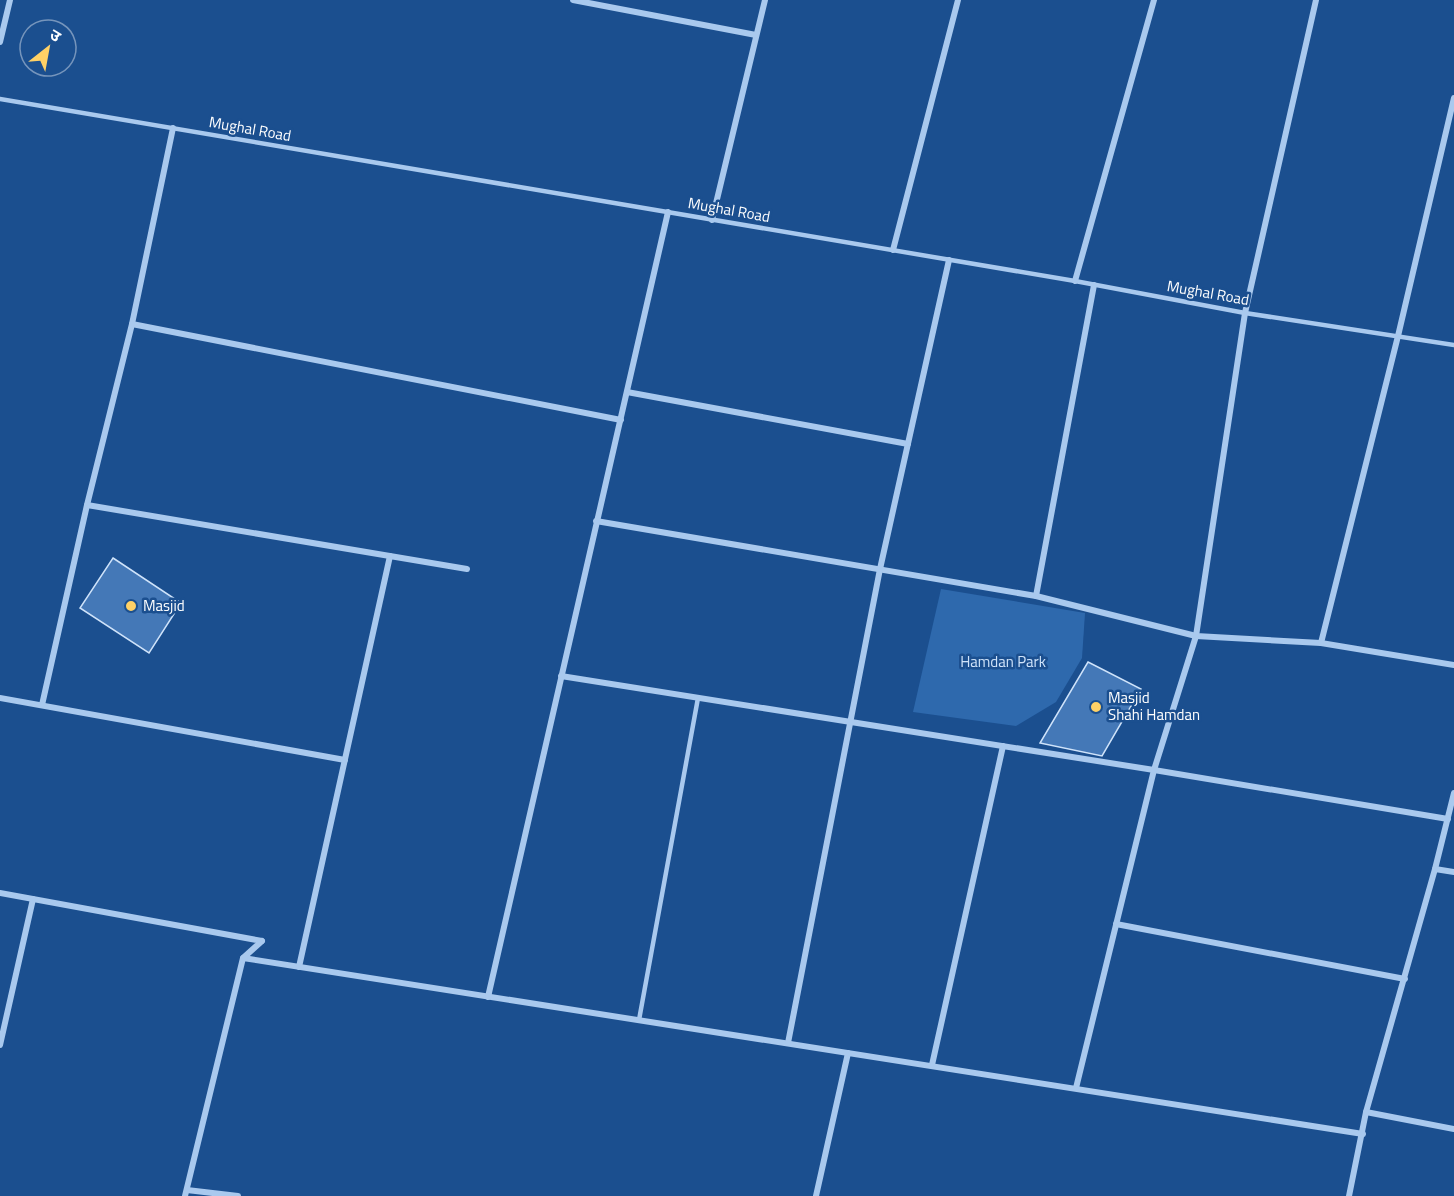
<svg xmlns="http://www.w3.org/2000/svg" width="1454" height="1196" viewBox="0 0 1454 1196" font-family="'Titillium Web','Noto Sans Devanagari',sans-serif">
  <rect width="100%" height="100%" fill="#1b4f8f"/>
  <path fill="#2e69ad" d="M941,589L1085,613L1082,658L1056,702L1016,726L913,712Z"/>
  <g fill="#4478b7" stroke="#cfe3fa" stroke-width="1.5">
    <path d="M113,558L181,603L149,653L80,608Z"/>
    <path d="M1088,662L1141,689L1102,756L1040,743Z"/>
  </g>
  <g fill="none" stroke-linecap="round" stroke-linejoin="round">
    <g stroke="#a9c9ee" stroke-width="4.5">
      <path d="M0,99L1075,281L1245,313L1454,345"/>
      <path d="M639,1020L698,698"/>
    </g>
    <g stroke="#a9c9ee" stroke-width="6">
      <path d="M573,0L756,35"/>
      <path d="M0,42L10,0"/>
      <path d="M712,220L765,0"/>
      <path d="M893,250L958,0"/>
      <path d="M1075,281L1154,0"/>
      <path d="M132,324L621,420"/>
      <path d="M627,392L908,444"/>
      <path d="M87,505L467,569"/>
      <path d="M596,521L1036,596L1196,636L1321,643L1454,665"/>
      <path d="M1036,596L1094,285"/>
      <path d="M1321,643L1398,336L1454,98"/>
      <path d="M561,676L1154,770L1448,819"/>
      <path d="M0,698L345,760"/>
      <path d="M42,705L87,505L132,324L173,128"/>
      <path d="M1435,869L1454,872"/>
      <path d="M0,893L262,941"/>
      <path d="M1116,924L1405,979"/>
      <path d="M243,958L1363,1134"/>
      <path d="M299,967L390,556"/>
      <path d="M488,997L668,212"/>
      <path d="M788,1043L880,569L949,260"/>
      <path d="M0,1045L33,899"/>
      <path d="M932,1065L1003,746"/>
      <path d="M1076,1088L1154,770L1196,636L1245,313L1316,0"/>
      <path d="M1366,1112L1454,1129"/>
      <path d="M187,1190L238,1196"/>
      <path d="M185,1196L243,958L262,941"/>
      <path d="M816,1196L848,1053"/>
      <path d="M1349,1196L1366,1112L1435,869L1454,793"/>
    </g>
  </g>
  <g fill="#ffd166" stroke="#1b4f8f" stroke-width="2">
    <circle cx="131" cy="606" r="6"/>
    <circle cx="1096" cy="707" r="6"/>
  </g>
  <g text-anchor="middle" stroke-width="5" stroke-linejoin="round" paint-order="stroke">
    <g font-size="15" fill="#fff" stroke="#1b4f8f">
      <text transform="translate(250 129) rotate(10)" y="5">Mughal Road</text>
      <text transform="translate(729 210) rotate(10)" y="5">Mughal Road</text>
      <text transform="translate(1208 293) rotate(10)" y="5">Mughal Road</text>
    </g>
    <g font-size="15" fill="#fff" stroke="#1b4f8f" text-anchor="start">
      <text x="143" y="611">Masjid</text>
      <text x="1108" y="703">Masjid<tspan x="1108" dy="17">Shahi Hamdan</tspan></text>
    </g>
    <g font-size="15" fill="#cfe3fa" stroke="#1b4f8f">
      <text x="1003" y="667">Hamdan Park</text>
    </g>
  </g>
  <g transform="translate(48 48) rotate(31)"><circle r="28" fill="#1b4f8f" stroke="#7695bc" stroke-width="1.5"/>
  <path d="M0-4.5L10 22L0 15L-10 22Z" fill="#ffd166"/>
  <text y="-9" font-size="16" font-weight="bold" text-anchor="middle" fill="#ffffff">उ</text>
  </g>
</svg>
